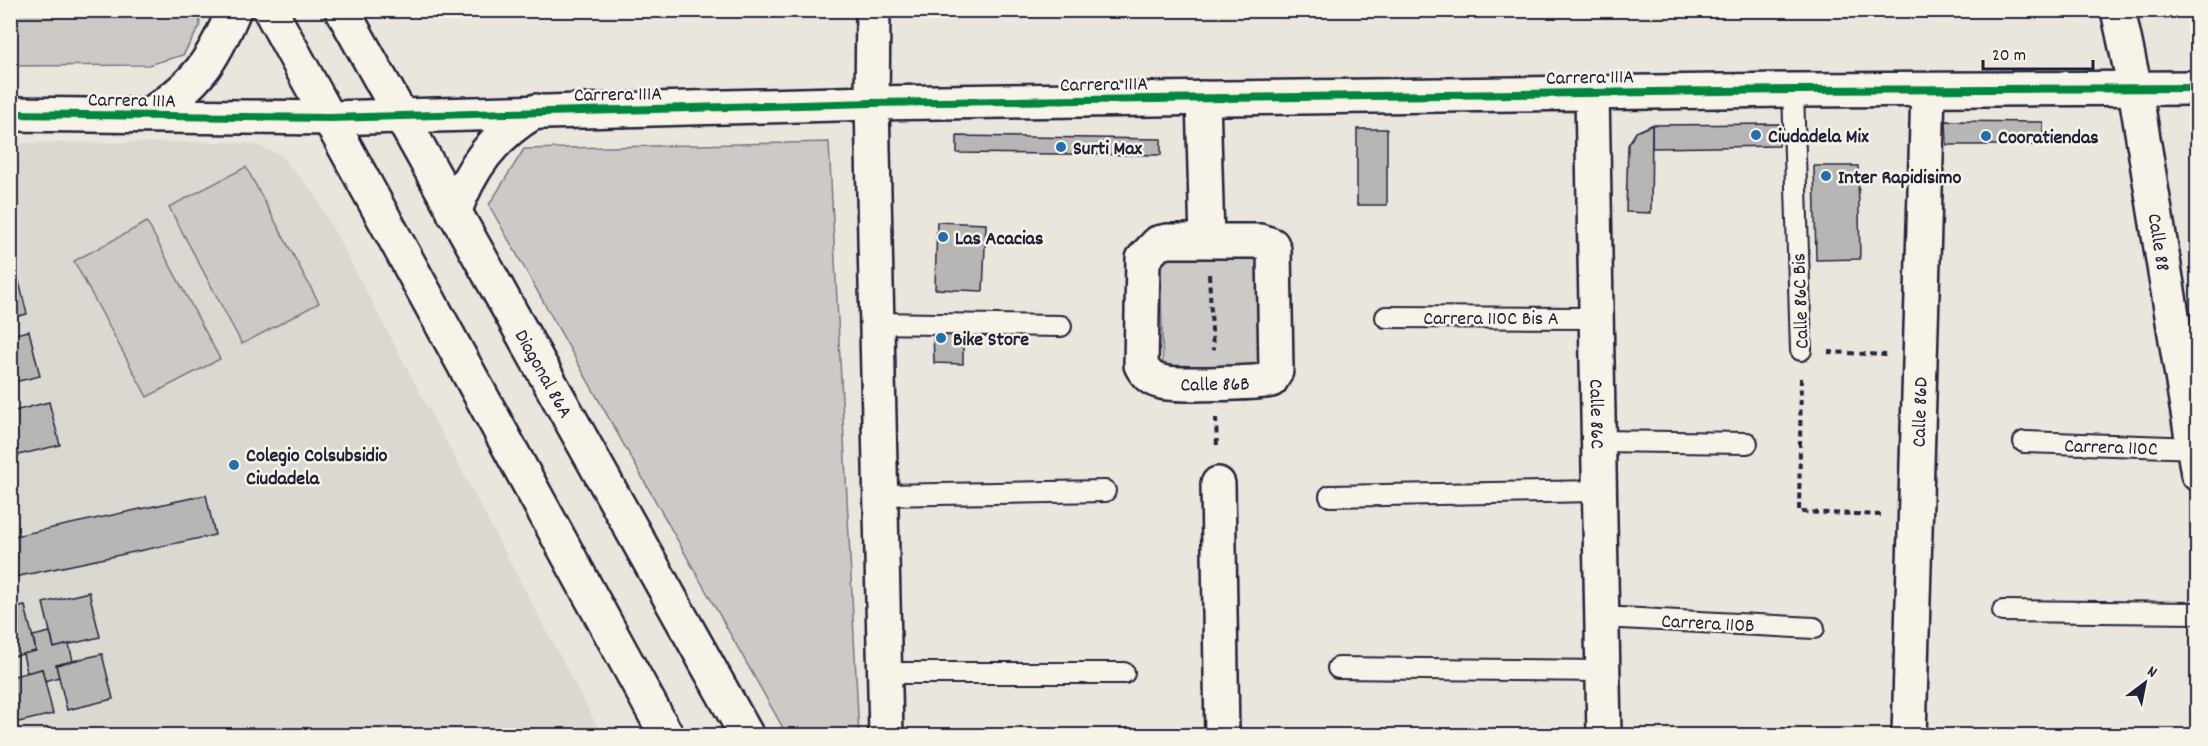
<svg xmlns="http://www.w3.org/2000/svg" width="2208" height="746" viewBox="0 0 2208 746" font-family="Dekko,sans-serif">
  <rect width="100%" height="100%" fill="#eae6de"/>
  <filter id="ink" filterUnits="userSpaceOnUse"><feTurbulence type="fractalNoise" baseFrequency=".0167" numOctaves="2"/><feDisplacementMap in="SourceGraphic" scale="12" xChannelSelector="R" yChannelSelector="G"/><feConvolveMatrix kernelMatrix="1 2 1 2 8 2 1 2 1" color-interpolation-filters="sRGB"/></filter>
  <g filter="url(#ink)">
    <path fill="#dbd8d2" d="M228,142L254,144L281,155L315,195L602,735H11L10,143Z"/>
    <g fill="#cdc9c6" stroke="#787680" stroke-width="1.5">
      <path d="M10,11H199L200,26L183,55L148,65L11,66Z"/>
      <path d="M829,142L859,735H787L489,205L524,149Z"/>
      <path d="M246,167L319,303L242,344L169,207Z"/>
      <path d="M147,222L220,359L147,397L74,261Z"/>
      <path d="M1160,248L1268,249L1270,378L1163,375Z"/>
    </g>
    <g fill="#b8b6b5" stroke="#22223b" stroke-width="1.5">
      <path d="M1946,121L2043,122V145H1947Z"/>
      <path d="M1779,124V146L1652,148V125Z"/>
      <path d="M1652,125L1651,213L1626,212L1628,145L1636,132Z"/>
      <rect x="1357" y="129" width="30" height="76"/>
      <path d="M957,136L1161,139V155L957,153Z"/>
      <path d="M1814,166H1858L1860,259L1816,260Z"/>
      <path d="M937,222L986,224L983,291L935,289Z"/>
      <path d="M16,269L27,314L10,318V270Z"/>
      <path d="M933,328L963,329V364L934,363Z"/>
      <path d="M29,331L40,376L10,383V335Z"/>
      <path d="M49,402L60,445L10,457V412Z"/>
      <path d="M206,495L215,535L10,578V537Z"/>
      <path d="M89,592L100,637L54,648L43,603Z"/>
      <path d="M25,606L36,651L10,657V609Z"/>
      <path d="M50,632L54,648L69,644L73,661L56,665L59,677L45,681L42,669L27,673L23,654L36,651L33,636Z"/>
      <path d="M102,654L113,699L67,710L56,665Z"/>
      <path d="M42,669L53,714L10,724V677Z"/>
    </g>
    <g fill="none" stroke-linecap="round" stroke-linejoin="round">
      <defs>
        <g id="lane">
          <path d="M1793,90L1801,350"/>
          <path d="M1386,317L1595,318"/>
          <path d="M877,323L1061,326"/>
          <path d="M1597,441L1747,443"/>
          <path d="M2024,442L2198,448"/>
          <path d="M881,495L1105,491"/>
          <path d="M1330,496L1598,491"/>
          <path d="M2003,611L2198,613"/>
          <path d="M1601,617L1814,628"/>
          <path d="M1338,668L1602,671"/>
          <path d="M885,673H1124"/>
        </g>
        <g id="street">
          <path d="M873,10L872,103L886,736"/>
          <path id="s1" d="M2118,10L2135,89L2198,474"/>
          <path id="s2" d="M1592,93L1604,736"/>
          <path d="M1203,98L1207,240"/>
          <path d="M10,114L330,118L872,103L1793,90L2198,88"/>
          <path d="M1168,241H1260L1272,245L1274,250L1276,371L1271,380C1256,383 1175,386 1162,382C1151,380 1146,374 1141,365L1143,259L1158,243Z"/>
          <path d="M1218,484L1222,736"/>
          <path id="s3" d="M1909,736L1928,90"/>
        </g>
        <g id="secondary">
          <path d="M270,10L667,736"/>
          <path id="s4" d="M342,10L747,736"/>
          <path d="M149,115C197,84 212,62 234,10"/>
          <path d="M454,213C470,168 494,135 536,111"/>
        </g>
      </defs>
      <use href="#lane" stroke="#22223b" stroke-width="24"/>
      <use href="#street" stroke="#22223b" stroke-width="38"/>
      <use href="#secondary" stroke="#22223b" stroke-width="38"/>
      <g stroke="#22223b" stroke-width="4" stroke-dasharray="6 4.5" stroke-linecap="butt">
        <path d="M1209,274L1213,350"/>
        <path d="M1828,352L1886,355"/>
        <path d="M1801,378L1799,512L1882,515"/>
        <path d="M1216,418L1217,449"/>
      </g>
      <use href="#lane" stroke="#f7f3e8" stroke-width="20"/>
      <use href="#street" stroke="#f7f3e8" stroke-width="33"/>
      <use href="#secondary" stroke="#f7f3e8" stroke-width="33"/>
      <defs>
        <path id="cycleway" d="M10,114L330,118L872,103L1793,90L2198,88"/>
      </defs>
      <use href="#cycleway" stroke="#f7f3e8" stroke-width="11"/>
      <use href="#cycleway" stroke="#00873e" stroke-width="8"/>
    </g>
  </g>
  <g fill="#1f6fb2" stroke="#f7f3e8" stroke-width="2">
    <circle cx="1756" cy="135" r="6"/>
    <circle cx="1986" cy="136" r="6"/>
    <circle cx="1061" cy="147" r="6"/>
    <circle cx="1826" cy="176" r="6"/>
    <circle cx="943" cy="237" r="6"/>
    <circle cx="941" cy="338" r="6"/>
    <circle cx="234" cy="465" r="6"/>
  </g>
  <g text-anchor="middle" stroke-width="5" stroke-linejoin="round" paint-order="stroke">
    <g font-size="20" fill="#22223b" stroke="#f7f3e8">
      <text transform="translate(1590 76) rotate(-1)" y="7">Carrera 111A</text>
      <text transform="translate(1104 83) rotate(-1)" y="7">Carrera 111A</text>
      <text transform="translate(618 93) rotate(-1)" y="7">Carrera 111A</text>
      <text transform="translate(132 99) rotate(1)" y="7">Carrera 111A</text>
      <text dy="7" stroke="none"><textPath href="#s1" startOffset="236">Calle 88</textPath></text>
      <text transform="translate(1799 301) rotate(-92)" y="7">Calle 86C Bis</text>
      <text x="1491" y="324">Carrera 110C Bis A</text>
      <text dy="7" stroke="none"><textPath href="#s4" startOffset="416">Diagonal 86A</textPath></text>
      <text transform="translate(1215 383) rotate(-1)" y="7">Calle 86B</text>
      <text dy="7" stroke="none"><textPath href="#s3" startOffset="324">Calle 86D</textPath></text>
      <text dy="7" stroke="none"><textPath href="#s2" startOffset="321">Calle 86C</textPath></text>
      <text transform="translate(2111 446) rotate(2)" y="7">Carrera 110C</text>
      <text transform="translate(1708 622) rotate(3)" y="7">Carrera 110B</text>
    </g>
    <g font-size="20" font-weight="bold" fill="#22223b" stroke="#f7f3e8" text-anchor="start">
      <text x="1768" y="142">Ciudadela Mix</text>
      <text x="1998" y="143">Cooratiendas</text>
      <text x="1073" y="154">Surti Max</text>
      <text x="1838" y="183">Inter Rapidisimo</text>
      <text x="955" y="244">Las Acacias</text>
      <text x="953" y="345">Bike Store</text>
      <text x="246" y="461">Colegio Colsubsidio<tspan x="246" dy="23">Ciudadela</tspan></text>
    </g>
  </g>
  <rect width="2208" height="746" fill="none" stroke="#f7f3e8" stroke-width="36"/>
  <rect x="18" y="18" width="2172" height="710" fill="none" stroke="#22223b" stroke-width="2" filter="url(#ink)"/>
  <g transform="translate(2145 683) rotate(32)" stroke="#f7f3e8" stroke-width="4.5" paint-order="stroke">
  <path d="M0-4.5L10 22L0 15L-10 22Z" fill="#22223b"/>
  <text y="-9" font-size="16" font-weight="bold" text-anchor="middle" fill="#22223b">N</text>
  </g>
  <path d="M1983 60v9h110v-9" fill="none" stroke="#22223b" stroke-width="3"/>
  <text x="1992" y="60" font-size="18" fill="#22223b" stroke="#f7f3e8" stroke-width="4.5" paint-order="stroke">20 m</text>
</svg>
